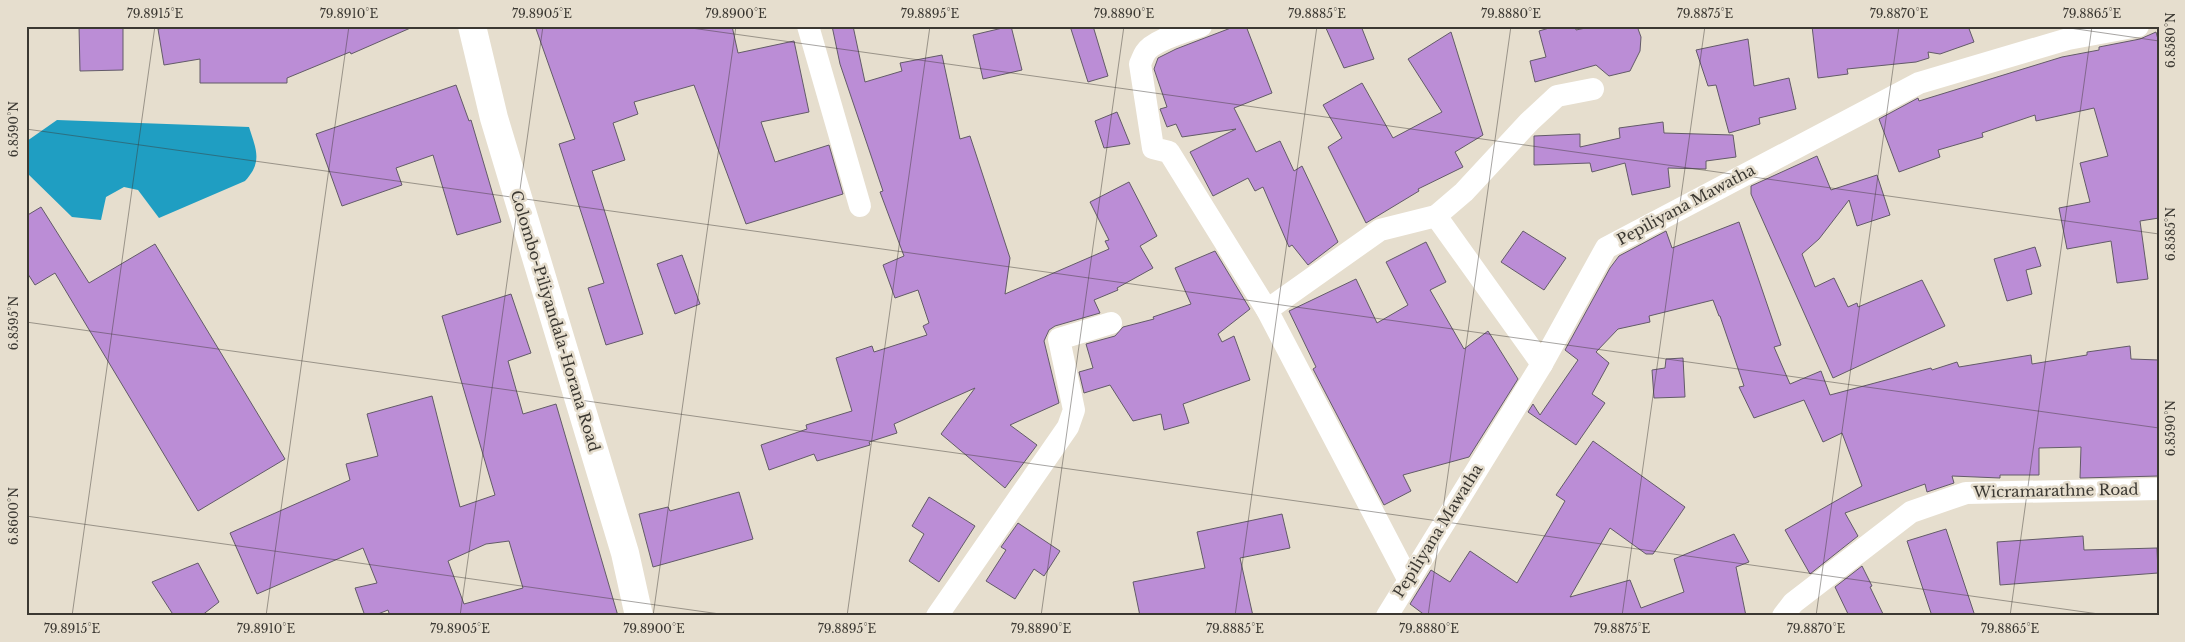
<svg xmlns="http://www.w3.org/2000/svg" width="2185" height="642" viewBox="0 0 2185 642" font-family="'Libre Baskerville',serif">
  <rect width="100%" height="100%" fill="#e6dece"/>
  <path fill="#1f9ec2" d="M57,120L249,127C256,149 263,162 245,181L159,218L138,190L124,187L106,197L101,220L72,217L26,172L27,141Z"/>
  <g fill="#bb8dd6" stroke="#635b68" fill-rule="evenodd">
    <path d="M79,26H123V70L80,71Z"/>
    <path d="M174,26H415L351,54L350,52L287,78V83H200V59L164,65L158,29Z"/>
    <path d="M535,26H732L738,53L794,41L809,112L761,122L775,162L829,145L843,194L746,224L694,85L634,102L638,114L613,123L625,160L592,171L643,334L606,345L588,288L604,283L559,144L575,139Z"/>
    <path d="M832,26H853L865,82L902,71L900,63L942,55L960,139L970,136L1010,258L1005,294L1109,249L1105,241L1109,240L1090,202L1129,182L1157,236L1140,246L1153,268L1117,288L1118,290L1094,300L1100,313L1055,326L1049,330L1044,341L1059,403L1010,425L1037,445L1005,488L941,434L975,388L894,424L897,433L869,442L870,445L817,461L814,454L769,470L761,445L807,429L806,425L852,411L836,358L872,346L874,352L927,335L923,326L929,323L918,290L895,298L883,265L904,256L880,192L883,191L840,64Z"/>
    <path d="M1011,26L1022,70L983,79L973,35Z"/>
    <path d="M1070,26H1093L1108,76L1088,82Z"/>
    <path d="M1236,26H1246L1272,93L1234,108L1256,152L1280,141L1294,171L1302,166L1338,242L1308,265L1292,245L1289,247L1263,187L1255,191L1248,178L1213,196L1190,152L1236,129L1182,137L1176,124L1167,127L1160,109L1167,107L1154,69L1158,58L1176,49Z"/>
    <path d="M1325,26H1361L1374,59L1344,68Z"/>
    <path d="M1556,26H1575L1576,30L1595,26H1637L1641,37L1640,51L1630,71L1609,76L1596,65L1535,82L1530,61L1546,57L1539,31Z"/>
    <path d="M1812,26H1968L1974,42L1940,54L1928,52L1929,58L1916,62L1847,69L1848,74L1818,78Z"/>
    <path d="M1451,32L1483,135L1455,152L1463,167L1418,189L1419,191L1366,223L1328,147L1342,138L1323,105L1362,83L1393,138L1442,112L1408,59Z"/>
    <path d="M2156,32L2159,43V218L2140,221L2148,279L2117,283L2111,241L2067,249L2059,208L2090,202L2080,163L2108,156L2094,108L2036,121L2035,115L1982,133L1983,137L1938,150L1940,157L1899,172L1879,119L1918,98L1919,101L2062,57L2099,50V47L2140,39Z"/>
    <path d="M1748,39L1754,86L1789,78L1796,109L1759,118L1760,124L1729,133L1716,85L1708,86L1696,50Z"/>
    <path d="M456,85L469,121L471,120L501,222L457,235L433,155L396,168L402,185L342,206L316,134Z"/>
    <path d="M1117,112L1130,144L1104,148L1095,121Z"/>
    <path d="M1663,122L1664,133L1733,135L1736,157L1706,161V169L1668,168L1670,187L1632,195L1625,163L1592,172L1590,163L1534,165V136L1580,134V147L1620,138L1619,128Z"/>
    <path d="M1817,156L1831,190L1877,175L1890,215L1857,226L1849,200L1819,239L1802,254L1815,287L1834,278L1848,307L1857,303L1858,307L1922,280L1945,326L1833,378L1751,194V186Z"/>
    <path d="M41,207L89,283L155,244L285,459L198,511L55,273L35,285L26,271V216Z"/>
    <path d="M1739,222L1781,345L1774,347L1790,384L1821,371L1830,395L1931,368L1932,370L1957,362L1959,367L2031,355L2032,364L2087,355V352L2130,346L2131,359L2159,360V476L2080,478L2081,447L2039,448V475H2000V478L1952,476L1954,483L1927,492L1925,484L1845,513L1858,536L1810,574L1785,530L1862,486L1842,433L1823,442L1804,400L1754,418L1739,387L1744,386L1720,316H1719L1713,300L1649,316L1650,322L1618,329L1596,352L1609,363L1592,394L1605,403L1576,445L1528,412L1533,404L1540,415L1578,360L1565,350L1610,268L1619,256L1666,231L1672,248Z"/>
    <path d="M1523,231L1566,258L1544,290L1501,262Z"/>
    <path d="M1426,242L1446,282L1430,290L1464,349L1488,331L1518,379L1469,457L1403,475L1411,491L1384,505L1313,369L1316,367L1289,311L1356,279L1377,323L1408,305L1386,262Z"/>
    <path d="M2035,247L2041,266L2026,270L2032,294L2007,301L1994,259Z"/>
    <path d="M1215,251L1250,309L1218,334L1222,342L1234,336L1250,380L1183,404L1189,423L1164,430L1161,414L1133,421L1110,385L1084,393L1079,372L1093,368L1086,344L1115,336L1123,327L1154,319L1153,317L1191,304L1175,268Z"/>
    <path d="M682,255L700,304L675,314L657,264Z"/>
    <path d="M511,294L531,353L508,361L523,414L556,404L618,616H390L388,610L373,616H365L355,588L377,583L363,548L257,594L230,533L350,480L346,464L378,456L367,414L432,396L460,507L495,495L442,316ZM509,541L523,588L464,604L448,561L486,544Z"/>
    <path d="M1683,358L1685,397L1654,398L1652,370L1665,368L1666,359Z"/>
    <path d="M1593,441L1685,507L1653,554H1646L1610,528L1570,597L1630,580L1641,608L1684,592L1674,559L1734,534L1749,562L1736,567L1746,616H1426L1410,604L1431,570L1450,582L1470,551L1517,583L1565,501L1556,495Z"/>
    <path d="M739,492L753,539L653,567L639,514L668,507L670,511Z"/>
    <path d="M929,497L975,526L939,582L909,561L924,534L912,526Z"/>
    <path d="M1282,514L1290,548L1240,558L1253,616H1140L1133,582L1205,568L1197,532Z"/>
    <path d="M1018,523L1060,551L1044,576L1034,569L1015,599L986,581L1006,550L1001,547Z"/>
    <path d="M1946,529L1975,616H1932L1907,541Z"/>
    <path d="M2083,536L2084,550L2157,548L2158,573L2000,585L1997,542Z"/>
    <path d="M198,563L219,602L201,616H174L152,582Z"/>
    <path d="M1862,566L1872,586L1870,587L1884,616H1849L1835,587Z"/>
  </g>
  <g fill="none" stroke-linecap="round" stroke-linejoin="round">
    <g stroke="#fff" stroke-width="22">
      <path d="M808,26L860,206"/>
      <path d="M1201,26C1187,31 1153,40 1145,53C1143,56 1142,60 1140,64L1153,148L1169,152L1267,310L1408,579"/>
      <path d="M1436,216L1464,192L1529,122L1557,96L1593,89"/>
      <path d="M1267,310L1380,230L1436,216L1542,364"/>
      <path d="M937,616L1068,427L1074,410L1059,339L1111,323"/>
      <path d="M1387,616L1542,364L1606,248L1919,83L2068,39L2138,26"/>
      <path d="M1783,616L1793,603L1911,512L1966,493L2159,489"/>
    </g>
    <path stroke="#fff" stroke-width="28" d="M472,26L494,118L625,553L639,616"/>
  </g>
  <path fill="none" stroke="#3b3832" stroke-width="1" stroke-opacity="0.45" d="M677,26L2159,234M2056,26L2159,41M26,129L2159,428M26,322L2113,616M26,516L734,616M72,616L155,26M266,616L349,26M460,616L543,26M653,616L736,26M847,616L930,26M1041,616L1124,26M1235,616L1317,26M1428,616L1511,26M1622,616L1705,26M1816,616L1899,26M2010,616L2092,26"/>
  <g text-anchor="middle" stroke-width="5" stroke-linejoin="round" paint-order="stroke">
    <g font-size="15" fill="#3b3832" stroke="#e6dece">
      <text transform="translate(1686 205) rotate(-28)" y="5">Pepiliyana Mawatha</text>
      <text transform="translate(555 321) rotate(73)" y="5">Colombo-Piliyandala-Horana Road</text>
      <text transform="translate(2056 491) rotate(-1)" y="5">Wicramarathne Road</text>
      <text transform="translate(1438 531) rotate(-58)" y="5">Pepiliyana Mawatha</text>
    </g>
  </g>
  <rect width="2185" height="642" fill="none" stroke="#e6dece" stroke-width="55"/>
  <rect x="28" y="28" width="2130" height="586" fill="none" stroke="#3b3832" stroke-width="2"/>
  <g font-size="12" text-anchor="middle" fill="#3b3832">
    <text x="155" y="18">79.8915°E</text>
    <text x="349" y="18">79.8910°E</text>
    <text x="542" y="18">79.8905°E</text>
    <text x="736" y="18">79.8900°E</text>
    <text x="930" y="18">79.8895°E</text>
    <text x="1124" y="18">79.8890°E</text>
    <text x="1317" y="18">79.8885°E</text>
    <text x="1511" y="18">79.8880°E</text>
    <text x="1705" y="18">79.8875°E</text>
    <text x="1899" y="18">79.8870°E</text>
    <text x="2092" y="18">79.8865°E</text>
    <text transform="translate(2171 40) rotate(-90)" y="4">6.8580°N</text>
    <text transform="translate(14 129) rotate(-90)" y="4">6.8590°N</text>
    <text transform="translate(2171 234) rotate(-90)" y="4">6.8585°N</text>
    <text transform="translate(14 323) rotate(-90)" y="4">6.8595°N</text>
    <text transform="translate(2171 428) rotate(-90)" y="4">6.8590°N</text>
    <text transform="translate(14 516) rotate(-90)" y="4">6.8600°N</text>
    <text x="72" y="633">79.8915°E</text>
    <text x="266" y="633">79.8910°E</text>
    <text x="460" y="633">79.8905°E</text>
    <text x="654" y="633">79.8900°E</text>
    <text x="847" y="633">79.8895°E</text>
    <text x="1041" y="633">79.8890°E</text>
    <text x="1235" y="633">79.8885°E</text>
    <text x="1429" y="633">79.8880°E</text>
    <text x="1622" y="633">79.8875°E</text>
    <text x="1816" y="633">79.8870°E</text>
    <text x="2010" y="633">79.8865°E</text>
  </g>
</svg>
